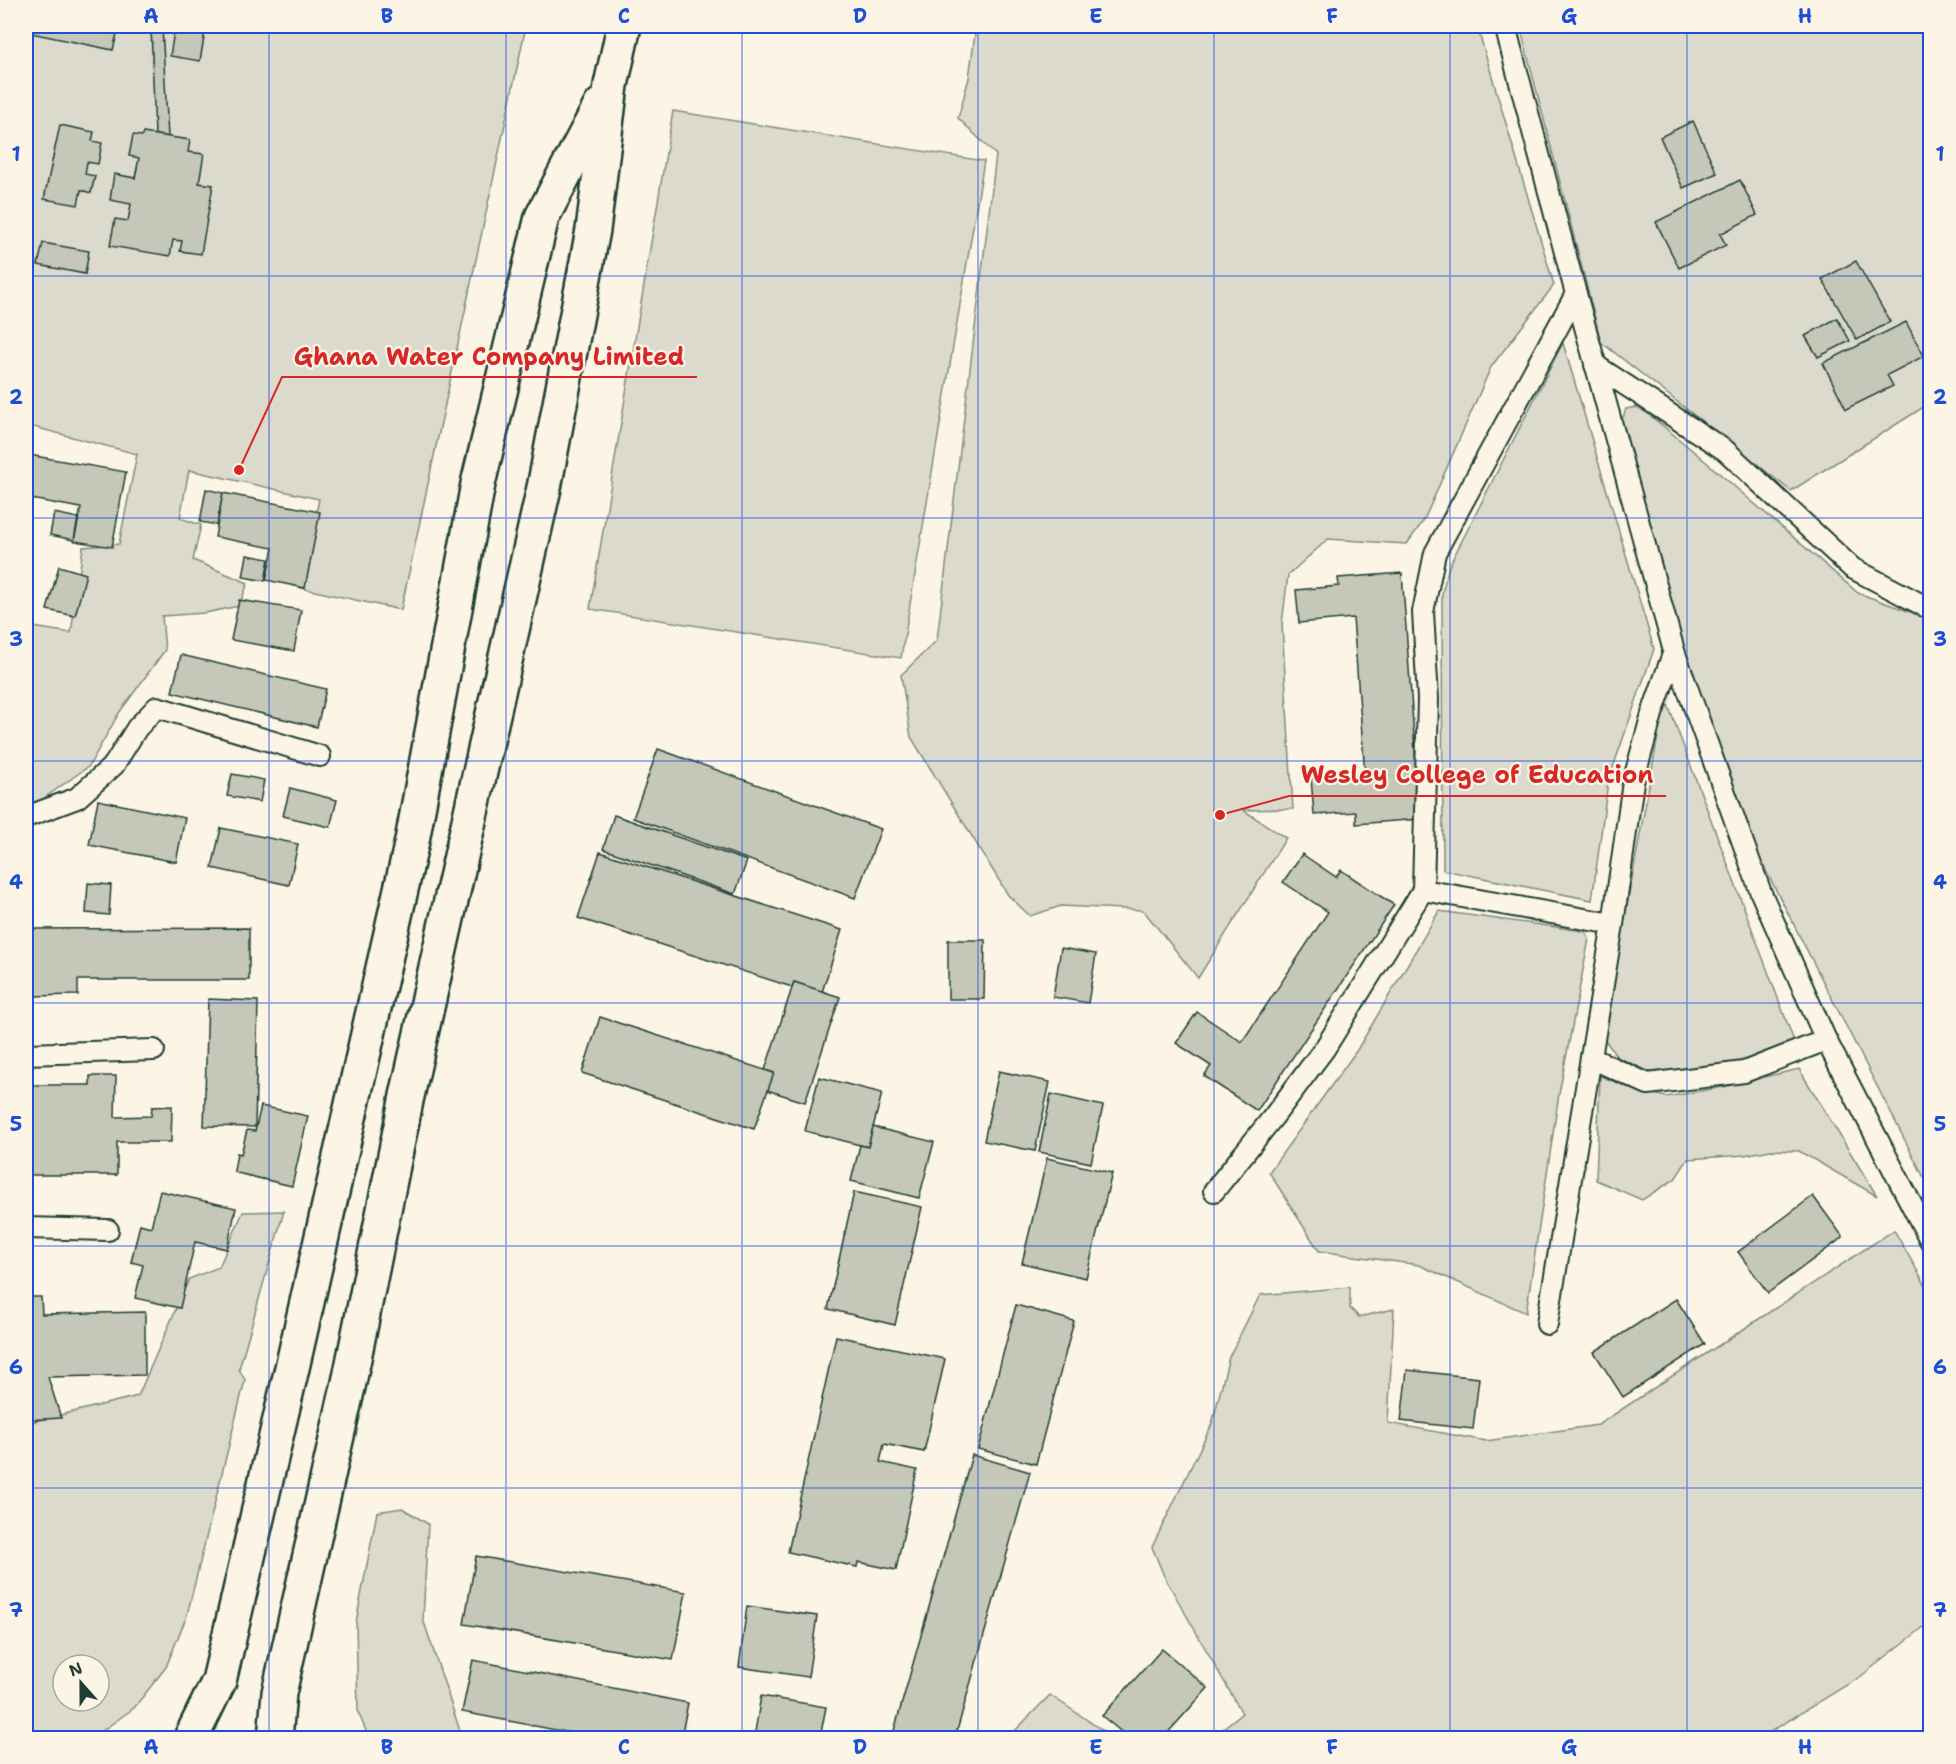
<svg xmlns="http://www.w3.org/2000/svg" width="1956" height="1764" viewBox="0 0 1956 1764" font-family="'Shantell Sans',sans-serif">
  <rect width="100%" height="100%" fill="#fcf5e5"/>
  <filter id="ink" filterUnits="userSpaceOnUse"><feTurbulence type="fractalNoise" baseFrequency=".0167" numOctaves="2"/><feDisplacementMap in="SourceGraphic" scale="12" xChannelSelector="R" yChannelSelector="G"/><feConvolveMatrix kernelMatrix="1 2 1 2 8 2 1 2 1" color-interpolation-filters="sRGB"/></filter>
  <g filter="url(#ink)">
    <g fill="#dcdacc" stroke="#7e8c80" stroke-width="1.5" fill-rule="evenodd">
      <path d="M26,26H526L401,610L301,588L319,499L189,470L180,518L201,525L193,560L248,583L239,606L205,613L162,616L165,650L119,713L89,766L26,811V626L71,633L83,547L119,544L137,454L26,425Z"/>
      <path d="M976,26H1477L1554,285L1491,367L1424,520L1407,544L1328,539L1288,575L1282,624L1293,809L1243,810L1286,838L1198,978L1143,910L1061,906L1030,916L1008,895L911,737L901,675L937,640L996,155L958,118L969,78Z"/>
      <path d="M1520,26H1930V403L1791,491L1601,342Z"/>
      <path d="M673,111L984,161L901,658L590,609Z"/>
      <path d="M1563,343L1654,649L1608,782L1592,900L1443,870L1442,593L1449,566Z"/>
      <path d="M1636,407L1646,412L1698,455L1858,593L1930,619V1189L1761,861L1674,624L1622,420L1626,409Z"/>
      <path d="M1664,703L1668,705L1794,1041L1748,1063L1693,1070L1650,1072L1617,1057L1603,1037Z"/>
      <path d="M1439,911L1577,930L1586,932L1589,939L1559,1094L1526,1313L1419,1265L1319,1251L1269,1172L1357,1050Z"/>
      <path d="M1799,1069L1877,1196L1799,1151L1771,1150L1744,1155L1688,1159L1675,1179L1642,1200L1596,1180L1600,1076L1631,1088L1666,1097L1723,1087Z"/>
      <path d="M284,1211L239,1369L245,1380L187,1615L166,1667L134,1708L92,1738H26V1421L32,1422L138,1396L189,1279L219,1267L243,1212ZM63,1665H99V1701H63Z"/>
      <path d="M1894,1230L1930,1293V1622L1860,1677L1760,1738H1211L1242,1713L1164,1576L1152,1547L1212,1424L1229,1357L1260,1295L1350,1287V1308L1359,1317L1394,1309L1388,1423L1486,1441L1598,1425Z"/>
      <path d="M402,1508L428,1524L423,1619L460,1731L481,1738H369L358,1712L356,1622L377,1512Z"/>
      <path d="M1050,1695L1114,1738H1008Z"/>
    </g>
    <g fill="#c5c7b9" stroke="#1f3d34" stroke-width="1.5">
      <path d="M26,26H119L113,50L26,32Z"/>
      <path d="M151,26H162L168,137L155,135Z"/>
      <path d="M175,26H206L200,61L170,56Z"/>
      <path d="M1693,121L1717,173L1683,188L1660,137Z"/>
      <path d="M60,125L94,132L92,141L102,143L98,164L87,162L85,174L95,176L91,193L81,190L78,205L44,199Z"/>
      <path d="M143,133L190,140L188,152L204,154L199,183L213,185L201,254L180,251L182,241L173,240L170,256L110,246L115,219L128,221L131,204L110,200L114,174L135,178L139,158L129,156L133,135L142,136Z"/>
      <path d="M1740,180L1757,215L1720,234L1726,245L1679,268L1656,222Z"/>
      <path d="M43,243L89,251L85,274L38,265Z"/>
      <path d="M1856,261L1890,322L1857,340L1822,279Z"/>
      <path d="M1837,318L1850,341L1818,357L1805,336Z"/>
      <path d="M1906,322L1924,356L1887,375L1893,386L1846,409L1823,363Z"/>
      <path d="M29,455L126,472L112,547L74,541L81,508L26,498V471Z"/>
      <path d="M206,489L223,493L217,525L200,522Z"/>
      <path d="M223,493L320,512L305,588L266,580L273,548L215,537Z"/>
      <path d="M54,513L78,518L74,540L50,535Z"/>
      <path d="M247,555L269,559L265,581L243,577Z"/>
      <path d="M59,566L86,574L75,616L47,610Z"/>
      <path d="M1402,573L1420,819L1356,824V812L1314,815L1311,778L1365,774L1353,618L1299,623L1296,590L1339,586L1338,578Z"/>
      <path d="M239,600L301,610L294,651L231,640Z"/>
      <path d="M181,655L326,689L317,727L172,692Z"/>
      <path d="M658,749L881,829L855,898L633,818Z"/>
      <path d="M232,774L264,780L260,802L227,796Z"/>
      <path d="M290,788L337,800L330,827L283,816Z"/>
      <path d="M98,800L185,818L176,862L89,845Z"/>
      <path d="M614,815L747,861L735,894L603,849Z"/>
      <path d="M221,828L298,844L289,885L212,868Z"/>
      <path d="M600,852L842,930L822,992L794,982L792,987L578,918Z"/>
      <path d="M1302,854L1336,877L1341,870L1394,905L1257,1111L1204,1076L1211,1066L1176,1043L1197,1012L1242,1042L1328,912L1283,882Z"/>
      <path d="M88,883L111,885L109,915L86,913Z"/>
      <path d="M249,928V980H78V995L32,996V980H26V929Z"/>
      <path d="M948,940H985L984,999H948Z"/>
      <path d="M1061,948L1096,954L1088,1003L1053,997Z"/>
      <path d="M794,982L840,997L805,1102L767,1090L774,1073L765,1070Z"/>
      <path d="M208,999L258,1001L255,1127L204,1126Z"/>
      <path d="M600,1017L774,1073L754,1129L582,1073Z"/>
      <path d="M999,1071L1050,1082L1035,1151L984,1141Z"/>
      <path d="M90,1076H116L115,1117L151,1116L152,1107L172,1106L171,1142H117V1175H26V1085H90Z"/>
      <path d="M819,1077L882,1093L868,1147L805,1131Z"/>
      <path d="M1051,1094L1103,1106L1091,1163L1039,1152Z"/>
      <path d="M261,1106L308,1116L292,1186L237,1173L234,1171L237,1153L241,1154L247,1130L255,1131Z"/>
      <path d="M873,1127L934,1142L919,1198L851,1181L860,1145L868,1147Z"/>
      <path d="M1047,1158L1112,1173L1086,1278L1022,1263Z"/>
      <path d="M160,1191L236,1208L227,1249L195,1242L180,1308L135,1298L143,1265L131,1262L140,1224L151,1227Z"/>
      <path d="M854,1192L922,1207L895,1325L828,1309Z"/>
      <path d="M1813,1196L1843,1237L1768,1293L1738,1252Z"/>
      <path d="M26,1297H41L42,1314L145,1312V1375L48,1377L61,1418L26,1420Z"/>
      <path d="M1676,1299L1705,1344L1623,1397L1594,1352Z"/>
      <path d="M1016,1305L1074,1321L1036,1464L978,1449Z"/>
      <path d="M836,1336L945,1359L924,1452L884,1444L880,1462L917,1470L896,1570L858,1562L857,1567L788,1552Z"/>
      <path d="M1407,1370L1479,1378L1473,1429L1401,1421Z"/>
      <path d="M972,1455L1030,1472L955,1738H892Z"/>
      <path d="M476,1556L686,1592L673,1660L464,1624Z"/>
      <path d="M747,1606L817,1616L808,1677L739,1667Z"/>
      <path d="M1162,1649L1208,1688L1163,1738H1129L1102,1716Z"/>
      <path d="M473,1660L688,1703L681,1738H598L462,1712Z"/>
      <path d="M761,1696L826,1707L820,1738H754Z"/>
    </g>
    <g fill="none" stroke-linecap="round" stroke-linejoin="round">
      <defs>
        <g id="service">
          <path d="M1505,26L1576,294L1674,651L1761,893L1826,1040L1930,1240"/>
          <path d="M1595,365L1726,451L1852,568L1930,609"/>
          <path d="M26,817L77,798L114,765L137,728L157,707L320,756"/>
          <path d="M1423,890L1613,924"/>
          <path d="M26,1054L154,1050"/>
          <path d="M1591,1058L1648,1084L1744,1072L1826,1040"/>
          <path d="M1214,1191L1274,1116L1325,1048L1423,890L1428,699L1423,612L1435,553L1576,294"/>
          <path d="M26,1228L108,1230"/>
          <path d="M1547,1324L1613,924L1633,782L1652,714L1674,651"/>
        </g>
        <g id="primary">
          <path d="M191,1738L219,1681L292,1368L412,841L478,484L542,217L601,105"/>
          <path d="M275,1738L279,1693L350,1378L407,1096L544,488L593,230L611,85L624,26"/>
        </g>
      </defs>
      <use href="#service" stroke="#1f3d34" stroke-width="24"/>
      <use href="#primary" stroke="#1f3d34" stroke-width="38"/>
      <use href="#service" stroke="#fcf5e5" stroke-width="20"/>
      <use href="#primary" stroke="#fcf5e5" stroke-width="33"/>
    </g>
  </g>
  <path fill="none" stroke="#1d4ed8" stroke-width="1.5" stroke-opacity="0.55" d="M269,26V1738M506,26V1738M742,26V1738M978,26V1738M1214,26V1738M1450,26V1738M1687,26V1738M26,276H1930M26,518H1930M26,761H1930M26,1003H1930M26,1246H1930M26,1488H1930"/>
  <path fill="none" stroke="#d62828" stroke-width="2" d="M239 470L282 377H697M1220 815L1289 796H1666"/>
  <g fill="#d62828" stroke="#fcf5e5" stroke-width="2">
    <circle cx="239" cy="470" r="6"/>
    <circle cx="1220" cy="815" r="6"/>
  </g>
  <g font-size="24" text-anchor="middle" font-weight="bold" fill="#d62828" stroke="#fcf5e5" stroke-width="4.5" stroke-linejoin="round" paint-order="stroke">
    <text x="489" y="365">Ghana Water Company Limited</text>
    <text x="1477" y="783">Wesley College of Education</text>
  </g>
  <rect width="1956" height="1764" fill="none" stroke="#fcf5e5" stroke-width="66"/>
  <g transform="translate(81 1683) rotate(339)"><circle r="28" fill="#fcf5e5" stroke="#a4ab9e" stroke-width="1.5"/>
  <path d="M0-4.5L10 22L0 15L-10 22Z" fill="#1f3d34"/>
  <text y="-9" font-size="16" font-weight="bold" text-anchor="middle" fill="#1f3d34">N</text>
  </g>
  <rect x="33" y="33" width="1890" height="1698" fill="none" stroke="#1d4ed8" stroke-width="2"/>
  <g font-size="20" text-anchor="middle" font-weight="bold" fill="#1d4ed8">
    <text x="151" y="23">A</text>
    <text x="387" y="23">B</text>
    <text x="624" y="23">C</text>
    <text x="860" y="23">D</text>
    <text x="1096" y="23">E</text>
    <text x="1332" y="23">F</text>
    <text x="1569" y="23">G</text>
    <text x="1805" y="23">H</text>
    <text x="16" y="161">1</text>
    <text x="1940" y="161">1</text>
    <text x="16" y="404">2</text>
    <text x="1940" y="404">2</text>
    <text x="16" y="646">3</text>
    <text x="1940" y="646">3</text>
    <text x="16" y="889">4</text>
    <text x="1940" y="889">4</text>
    <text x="16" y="1131">5</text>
    <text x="1940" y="1131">5</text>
    <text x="16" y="1374">6</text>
    <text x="1940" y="1374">6</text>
    <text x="16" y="1617">7</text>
    <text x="1940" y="1617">7</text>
    <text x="151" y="1754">A</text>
    <text x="387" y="1754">B</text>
    <text x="624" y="1754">C</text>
    <text x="860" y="1754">D</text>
    <text x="1096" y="1754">E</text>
    <text x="1332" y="1754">F</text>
    <text x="1569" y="1754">G</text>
    <text x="1805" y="1754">H</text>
  </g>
</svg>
